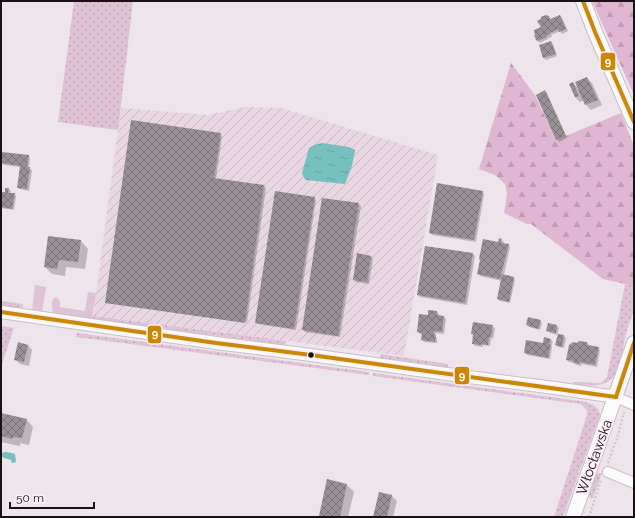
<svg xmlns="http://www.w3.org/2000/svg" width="635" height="518" viewBox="0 0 635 518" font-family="Raleway,sans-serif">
  <defs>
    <pattern id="industrial-furrows" width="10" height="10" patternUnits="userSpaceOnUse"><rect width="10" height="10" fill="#e8d6e2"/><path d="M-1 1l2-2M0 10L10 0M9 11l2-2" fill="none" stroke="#c6b7c1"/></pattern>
    <pattern id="grass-dots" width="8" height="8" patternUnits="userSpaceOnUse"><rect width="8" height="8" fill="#e0c2d7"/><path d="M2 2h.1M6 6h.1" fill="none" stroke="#bfa6b8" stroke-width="1.8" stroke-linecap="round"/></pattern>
    <pattern id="forest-firs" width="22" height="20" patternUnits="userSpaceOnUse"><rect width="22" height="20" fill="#dfb7d3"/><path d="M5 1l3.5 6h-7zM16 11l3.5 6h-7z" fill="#bf9cb4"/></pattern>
    <pattern id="water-ripples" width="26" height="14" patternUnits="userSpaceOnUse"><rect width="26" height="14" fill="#76c0bf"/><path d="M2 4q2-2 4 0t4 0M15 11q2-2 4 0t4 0" fill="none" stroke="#65a4a3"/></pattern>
    <pattern id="building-cross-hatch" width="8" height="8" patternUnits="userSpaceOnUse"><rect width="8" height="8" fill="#989095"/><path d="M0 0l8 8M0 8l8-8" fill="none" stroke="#7b7479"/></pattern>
  </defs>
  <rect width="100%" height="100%" fill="#eee4eb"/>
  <path fill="url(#industrial-furrows)" d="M246,107L281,108L438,155L404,356L93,316L121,108L207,115Z"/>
  <g fill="url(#grass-dots)">
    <path d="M74,1H133L118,130L58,122Z"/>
    <path d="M625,284L634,286C634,293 635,305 634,311C631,319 628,326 626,334C622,348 622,372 610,380C600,388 586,385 574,385V382L601,383L607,377Z"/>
    <path d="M1,301L23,304L22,310L1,307Z"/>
    <path d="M93,316L286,341L285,345L92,319Z"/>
    <path d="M1,326L14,328L1,367Z"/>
    <path d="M77,333L369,372V375L76,337Z"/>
    <path d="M381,354L448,364V367L380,358Z"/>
    <path d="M373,373L581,401C591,403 598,405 600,415L563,517H554L587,415V410L581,404L373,376Z"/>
    <path d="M599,473H602L593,498H590L589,496L596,474Z"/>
  </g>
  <g fill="url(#forest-firs)">
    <path d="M592,1H634V95Z"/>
    <path d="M511,63L535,95L556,140L621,113L634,146V286L603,279L531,224H527L504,213L507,194L505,184L495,175L479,169Z"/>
  </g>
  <g fill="#e0c2d7">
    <path d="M35,285L46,287L42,312L32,311Z"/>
    <path d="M88,292L96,293L92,319L53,314C53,308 49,300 56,297C61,300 60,303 60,307L85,311Z"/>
  </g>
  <g fill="url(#water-ripples)">
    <path d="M322,143L349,147L355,150L352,166L345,184L306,180L304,178L302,173L309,148L314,145Z"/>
    <path d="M4,452L12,453L15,454L16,462L12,463L11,460L4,458L1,456V454Z"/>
  </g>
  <g fill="#0003">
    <path d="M548,16L551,20L560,16L562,18L568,31L562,34L560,31L551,35L552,37L548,38V39L540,43L537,40Z"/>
    <path d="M551,42L553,44L557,56L546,60L544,58L540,46Z"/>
    <path d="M587,78L592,83L602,105L591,110L586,105L584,100L580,102L575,97L573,83L579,89Z"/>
    <path d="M545,91L547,93L567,138L559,142L557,139Z"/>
    <path d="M220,134L222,136L216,179L264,186L266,188L247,322L107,302Z"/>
    <path d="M28,156L30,158L29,168L32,170L29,191L20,189L18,187L21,167L4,165L2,163Z"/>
    <path d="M9,189L11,191L10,194H14L16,196L14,210L1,208V193H6Z"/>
    <path d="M482,192L484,194L476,242L432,235L430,233Z"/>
    <path d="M314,198L316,200L296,330L258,324L256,322Z"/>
    <path d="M358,204L361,206L340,337L305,332L303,330Z"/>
    <path d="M502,240L504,242V244L508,245L510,247L504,275L513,277L515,280L510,303L500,301L498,299L502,281L480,276L478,274L499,243Z"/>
    <path d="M81,241L88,249L85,269L66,267L65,276L52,274L45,267Z"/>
    <path d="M426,247L473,254L475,256L467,305L420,297L418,295Z"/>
    <path d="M371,256L373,259L369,284L356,282L354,280Z"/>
    <path d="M437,312L439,314V316L444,317L446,319L444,334L436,333V337L437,339V343L424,342L422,340L423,335L420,334L418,332L428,316Z"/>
    <path d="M540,321L542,323L540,330L529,327L527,325Z"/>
    <path d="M492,326L495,328L493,339L491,338L490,346L483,345V347L475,346L473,343L474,335L472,334Z"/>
    <path d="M557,326L559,328L557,335L550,333L548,331Z"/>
    <path d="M559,335L564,336L566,338L564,348L558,347L556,345Z"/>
    <path d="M545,339L551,340L553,342L551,346L552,347L550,359L527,355L525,352L544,344Z"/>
    <path d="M28,345L32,350L29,366L20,364L15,359Z"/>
    <path d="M589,346L598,348L600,350L597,367L582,364L581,366L577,365L574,363L569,362L567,360Z"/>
    <path d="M1,414L26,419L33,427L29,445L20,443V446L1,442Z"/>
    <path d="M328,480L347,485L354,492L348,517H321L320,516Z"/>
    <path d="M380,493L392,496L397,501L393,517H374Z"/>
  </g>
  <g fill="url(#building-cross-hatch)">
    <path d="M546,15L549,16L550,19L560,15L566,29L559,32L558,29L550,33V34L546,36L547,37L538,41L536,40L534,35H535L534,30L541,27L537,21L541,19V17Z"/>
    <path d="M551,41L556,54L543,58L539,45Z"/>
    <path d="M587,77L598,100L585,105L575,82Z"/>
    <path d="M573,82L579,96L575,97L569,84Z"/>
    <path d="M545,90L566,136L556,140L536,95Z"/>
    <path d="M131,120L221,133L214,178L264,185L245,323L105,303Z"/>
    <path d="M2,152L29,155L27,167H30L27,189L17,188L20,166L1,163Z"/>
    <path d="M437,183L483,191L474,240L429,233Z"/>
    <path d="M5,188H9L8,193H15L12,209L1,207V192H5Z"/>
    <path d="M275,191L315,197L294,329L255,323Z"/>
    <path d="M322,198L359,203L338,336L302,330Z"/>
    <path d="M48,236L81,240L78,262L59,260L57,269L44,267Z"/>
    <path d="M499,238L502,239L501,243L509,244L500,279L477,274L480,260L479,259L483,239L498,242Z"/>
    <path d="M425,246L473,253L465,303L417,295Z"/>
    <path d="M357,253L371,256L367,282L353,280Z"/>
    <path d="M502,274L514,277L509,302L497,299Z"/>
    <path d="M428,310L437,311V315L444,316L442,332L434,331V334L436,336L435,342L421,340L422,333L417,332L419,314L428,315Z"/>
    <path d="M528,317L541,320L538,329L526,325Z"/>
    <path d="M473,322L493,325L491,337H489L488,345L481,344V345L472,344L473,334H471Z"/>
    <path d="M548,323L557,325L556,333L546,331Z"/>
    <path d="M558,334L564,335L562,347L555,345Z"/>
    <path d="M544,337L551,339L549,344H551L548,358L524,353L526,340L543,343Z"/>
    <path d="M579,341L587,342L588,345L599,347L595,365L580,362L579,364L573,363L574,361L566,360L569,345L573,342L577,343Z"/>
    <path d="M18,342L28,345L24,362L14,360Z"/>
    <path d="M1,413L27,419L22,438L13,437V439L1,436Z"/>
    <path d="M327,479L347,484L340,517H324L319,516Z"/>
    <path d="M379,492L392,495L387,517H373Z"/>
  </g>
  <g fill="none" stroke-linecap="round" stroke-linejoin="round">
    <defs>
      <g id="minor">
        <path d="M616,397L634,405"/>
        <path d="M608,472L634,483"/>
      </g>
      <path id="tertiary" d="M1,312L216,343L311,355L461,376L555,388L616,397"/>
      <g id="secondary">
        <path d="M583,1L595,32L634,122"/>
        <path d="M573,517L634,343"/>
      </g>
    </defs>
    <use href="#minor" stroke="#c7c0c5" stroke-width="12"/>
    <use href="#tertiary" stroke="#c7c0c5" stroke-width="14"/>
    <use href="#secondary" stroke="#c7c0c5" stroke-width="16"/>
    <g stroke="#cac7ca" stroke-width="2" stroke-dasharray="2 2" stroke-linecap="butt">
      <path d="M608,463L618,435L624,412"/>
      <path d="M589,517L601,480"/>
    </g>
    <use href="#minor" stroke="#fcfbfc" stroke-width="10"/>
    <use href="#tertiary" stroke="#fcfbfc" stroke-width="12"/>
    <use href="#secondary" stroke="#fcfbfc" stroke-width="14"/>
    <defs>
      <g id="bus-1">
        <path d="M583,1L595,32L634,122"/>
        <path d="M1,312L216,343L311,355L616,397"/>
        <path d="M616,397L634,343"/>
      </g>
    </defs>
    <use href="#bus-1" stroke="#fdeef8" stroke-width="7"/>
    <use href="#bus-1" stroke="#ca8804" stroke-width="4"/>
  </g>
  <circle fill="#181216" stroke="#fdeef8" stroke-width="1.5" cx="311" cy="355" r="3.5"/>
  <g text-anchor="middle" stroke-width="4" stroke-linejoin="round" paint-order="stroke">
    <g font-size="14" fill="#181216" stroke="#fdeef8">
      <text transform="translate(594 457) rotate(-70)" y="5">Włocławska</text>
    </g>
  </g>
  <g stroke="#fdeef8" stroke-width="1.5">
    <rect x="600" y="52" width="16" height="19" rx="4" fill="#ca8804"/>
    <rect x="147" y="325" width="15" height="19" rx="4" fill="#ca8804"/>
    <rect x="454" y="366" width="16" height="19" rx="4" fill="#ca8804"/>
  </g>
  <g font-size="11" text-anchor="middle" font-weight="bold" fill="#fff">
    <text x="608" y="66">9</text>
    <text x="155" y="338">9</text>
    <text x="462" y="380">9</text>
  </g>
  <rect width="635" height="518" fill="none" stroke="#181216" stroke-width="4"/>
  <path d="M10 502v6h84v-6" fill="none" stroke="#181216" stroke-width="2"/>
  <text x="16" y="502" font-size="12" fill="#181216" stroke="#fdeef8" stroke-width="3" paint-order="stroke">50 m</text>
</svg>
